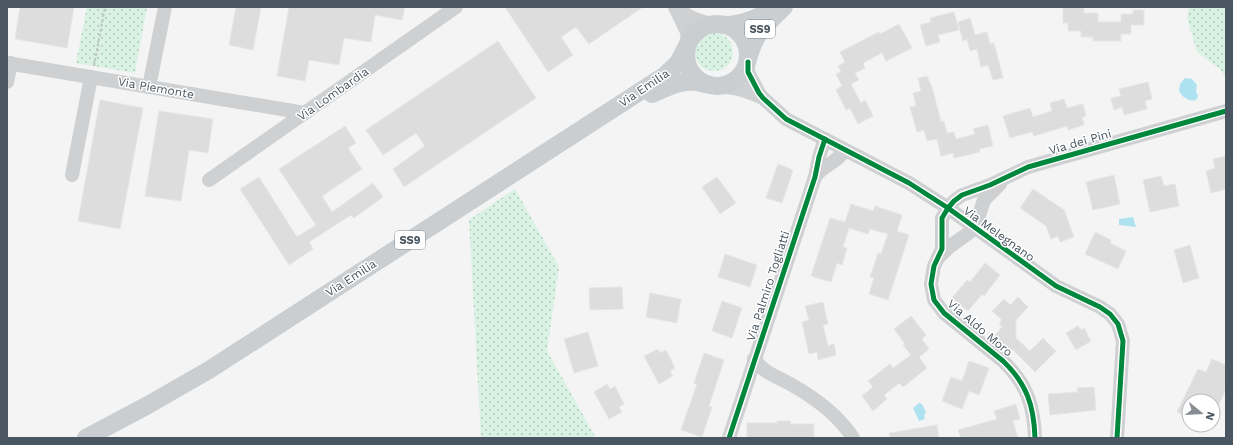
<svg xmlns="http://www.w3.org/2000/svg" width="1233" height="445" viewBox="0 0 1233 445" font-family="'Work Sans',sans-serif">
  <defs>
    <pattern id="grass-dots" width="8" height="8" patternUnits="userSpaceOnUse"><rect width="8" height="8" fill="#d9f2e3"/><path d="M2 2h.1M6 6h.1" fill="none" stroke="#b2c7bb" stroke-width="1.8" stroke-linecap="round"/></pattern>
  </defs>
  <rect width="100%" height="100%" fill="#f4f4f4"/>
  <g fill="url(#grass-dots)">
    <path d="M87,7H147L135,73L76,63Z"/>
    <path d="M1189,7H1226V79L1221,70L1197,52L1187,18Z"/>
    <circle cx="714" cy="52" r="19"/>
    <path d="M515,189L559,267L547,351L596,438H481L469,220Z"/>
  </g>
  <g fill="#aee2f0">
    <path d="M1185,78L1192,79L1197,85L1196,91L1198,96L1196,100C1189,102 1182,97 1179,91L1180,84Z"/>
    <path d="M1133,217L1136,227L1119,225V219Z"/>
    <path d="M919,403L922,404L926,412L924,416L925,419L919,421L913,408Z"/>
  </g>
  <g fill="#ddddde" stroke="#e5e6e7">
    <path d="M20,7H74L67,48L15,39Z"/>
    <path d="M236,7H261L253,50L229,45Z"/>
    <path d="M289,7H405L402,20L375,15L371,42L344,38L339,65L309,60L305,81L277,76Z"/>
    <path d="M505,7H643L589,44L576,27L561,37L573,55L548,72Z"/>
    <path d="M1063,7L1084,8V13H1098V22H1121V14H1133V10H1144V25H1131V34H1121V41H1093V37H1081V31H1068V23H1063Z"/>
    <path d="M954,12L959,30L938,35L940,42L926,46L920,25L931,22L930,18Z"/>
    <path d="M970,18L975,35L987,32L990,44L994,43L1003,78L993,80L988,65L981,67L977,49L970,51L967,39L963,41L958,22Z"/>
    <path d="M899,24L912,48L886,61L882,53L863,63L865,68L855,73L859,80L851,84L861,103L865,100L873,116L858,124L850,108L846,110L836,90L842,86L836,74L841,72L838,66L845,62L840,52L879,32L880,34Z"/>
    <path d="M498,41L536,98L404,187L393,169L425,146L416,133L383,155L366,130Z"/>
    <path d="M927,76L932,87L941,122L944,121L947,133L954,132L956,139L975,134L973,129L988,125L993,146L979,149L980,152L954,158L953,153L941,156L937,139L927,141L924,130L917,132L910,107L916,106L913,93L921,91L918,78Z"/>
    <path d="M1148,82L1152,99L1145,101L1147,109L1124,115L1122,107L1114,110L1111,98L1121,96L1119,89Z"/>
    <path d="M1064,99L1067,108L1083,104L1086,116L1082,117L1084,125L1068,130L1067,126L1034,136L1032,132L1010,138L1003,116L1030,108L1033,117L1052,111L1050,103Z"/>
    <path d="M100,100L143,108L120,229L78,221Z"/>
    <path d="M159,111L213,119L208,153L189,150L181,201L145,196Z"/>
    <path d="M345,126L356,143L348,148L362,169L322,196L332,212L373,183L383,197L354,218L351,215L309,242L313,249L289,265L240,189L259,177L297,237L316,225L279,169Z"/>
    <path d="M1226,156V189L1211,193L1206,171L1215,168L1213,159Z"/>
    <path d="M778,164L793,170L782,203L766,198Z"/>
    <path d="M1114,175L1120,204L1093,210L1086,182Z"/>
    <path d="M1161,176L1164,186L1175,184L1179,206L1150,212L1143,180Z"/>
    <path d="M717,177L736,203L720,214L702,187Z"/>
    <path d="M1033,189L1064,210L1074,237L1060,242L1058,236L1051,239L1046,226L1020,208Z"/>
    <path d="M851,204L873,211L875,206L902,215L897,231L909,235L888,300L869,294L874,278L870,277L878,253L881,254L888,234L870,229L868,234L849,228L843,247L847,248L842,265L837,263L831,282L811,276L830,218L845,222Z"/>
    <path d="M1095,232L1111,240L1110,243L1126,251L1118,269L1085,254Z"/>
    <path d="M1190,245L1199,278L1183,283L1174,250Z"/>
    <path d="M725,254L757,265L750,287L718,277Z"/>
    <path d="M985,263L1000,275L984,296L982,294L968,311L952,298L967,280L970,282Z"/>
    <path d="M622,287L623,309L590,310L589,288Z"/>
    <path d="M650,293L681,299L677,323L646,317Z"/>
    <path d="M1018,297L1028,307L1016,320V338L1030,351L1043,338L1056,351L1035,372L1012,349L1010,351L994,336L1002,327L999,323L1002,320L992,311L1004,299L1010,305Z"/>
    <path d="M722,301L742,308L732,338L712,331Z"/>
    <path d="M823,302L828,324L823,325L828,346L834,344L836,355L818,360L817,352L809,354L802,322L809,320L805,306Z"/>
    <path d="M911,316L926,335L922,339L929,349L919,357L927,368L903,387L899,383L884,395L887,399L873,411L862,396L873,387L868,381L890,364L893,368L911,355L903,345L905,344L894,329Z"/>
    <path d="M1078,326L1081,330L1084,328L1091,341L1076,350L1066,333Z"/>
    <path d="M588,332L598,366L574,373L564,339Z"/>
    <path d="M658,349L660,353L666,350L675,368L670,371L673,376L659,384L644,356Z"/>
    <path d="M704,353L724,360L709,406L712,407L702,437L681,430L697,384L694,383Z"/>
    <path d="M1212,359L1226,365V389L1213,417V401H1189V417L1177,412L1198,369L1206,372Z"/>
    <path d="M969,361L989,368L979,395L969,391L962,409L942,401L951,377L962,381Z"/>
    <path d="M607,384L610,389L615,386L624,404L619,407L622,412L609,419L594,392Z"/>
    <path d="M1094,387L1096,410L1050,415L1048,394L1078,392L1077,388Z"/>
    <path d="M1016,404L1020,419L1013,421L1018,438H961L958,430L997,419L994,411Z"/>
    <path d="M777,421H790L791,424H814V438H747V423H777Z"/>
    <path d="M937,425L939,438H890L889,433Z"/>
  </g>
  <g fill="none" stroke-linecap="round" stroke-linejoin="round">
    <path stroke="#bcc7c4" stroke-width="2" stroke-dasharray="3 2" stroke-linecap="butt" d="M94,66L105,7"/>
    <g stroke="#ced0d2" stroke-width="14">
      <path d="M675,7C687,17 698,22 713,24"/>
      <path d="M676,9L687,32L688,44"/>
      <path d="M748,62V72L759,93L763,98L786,119L909,183L948,208L1056,286L1100,307L1110,314L1118,324L1123,341L1117,438"/>
      <path d="M7,63L305,113"/>
      <path d="M7,82L11,63"/>
      <path d="M149,87L165,7"/>
      <path d="M721,87C735,86 750,92 763,98"/>
      <path d="M72,175L91,77"/>
      <path d="M815,177C823,165 837,163 845,150"/>
      <path d="M209,180L456,7"/>
      <path d="M938,258L949,247L970,232L977,221L984,200L1000,184"/>
      <path d="M754,359C766,375 777,376 792,385C815,398 839,416 853,438"/>
      <path d="M729,438L815,177L819,157L825,139"/>
      <path d="M1035,438C1034,406 1027,384 1003,361L944,313L934,300L931,284L934,266L942,249V218L948,208L954,201L962,195L990,185L1028,167L1226,111"/>
    </g>
    <g stroke="#caced1" stroke-width="18">
      <circle cx="717" cy="55" r="31"/>
      <path d="M723,25C742,26 758,17 774,9"/>
      <path d="M748,59C754,34 766,24 784,7"/>
      <path d="M652,94C669,87 686,77 705,84"/>
      <path d="M86,438L148,405L209,370L664,76L678,63L688,44"/>
    </g>
    <defs>
      <g id="cycleway">
        <path d="M748,62V72L759,93L763,98L786,119L909,183L948,208L1056,286L1100,307L1110,314L1118,324L1123,341L1117,438"/>
        <path d="M729,438L815,177L819,157L825,139"/>
        <path d="M1035,438C1034,406 1027,384 1003,361L944,313L934,300L931,284L934,266L942,249V218L948,208L954,201L962,195L990,185L1028,167L1226,111"/>
      </g>
    </defs>
    <use href="#cycleway" stroke="#fff" stroke-width="8"/>
    <use href="#cycleway" stroke="#00873e" stroke-width="5"/>
  </g>
  <g text-anchor="middle" stroke-width="3" stroke-linejoin="round" paint-order="stroke">
    <g fill="#fff" stroke="#808990" stroke-width="1">
      <rect x="745" y="20" width="30" height="18" rx="3"/>
      <rect x="395" y="231" width="30" height="18" rx="3"/>
    </g>
    <g font-size="11" font-weight="bold" fill="#4a5661">
      <text x="760" y="33">SS9</text>
      <text x="410" y="244">SS9</text>
    </g>
    <g font-size="12" fill="#4a5661" stroke="#fff">
      <text transform="translate(156 88) rotate(10)" y="4">Via Piemonte</text>
      <text transform="translate(644 88) rotate(-34)" y="4">Via Emilia</text>
      <text transform="translate(333 94) rotate(-35)" y="4">Via Lombardia</text>
      <text transform="translate(1080 142) rotate(-16)" y="4">Via dei Pini</text>
      <text transform="translate(999 234) rotate(36)" y="4">Via Melegnano</text>
      <text transform="translate(351 278) rotate(-33)" y="4">Via Emilia</text>
      <text transform="translate(768 286) rotate(-72)" y="4">Via Palmiro Togliatti</text>
      <text transform="translate(980 328) rotate(40)" y="4">Via Aldo Moro</text>
    </g>
  </g>
  <rect width="1233" height="445" fill="none" stroke="#4a5661" stroke-width="16"/>
  <g transform="translate(1201 413) rotate(108)"><circle r="19" fill="#ffffff" stroke="#b7bbc0"/>
  <path d="M0-3L7 15L0 10L-7 15Z" fill="#868d94"/>
  <text y="-6" font-size="11" font-weight="bold" text-anchor="middle" fill="#4a5661">N</text>
  </g>
</svg>
